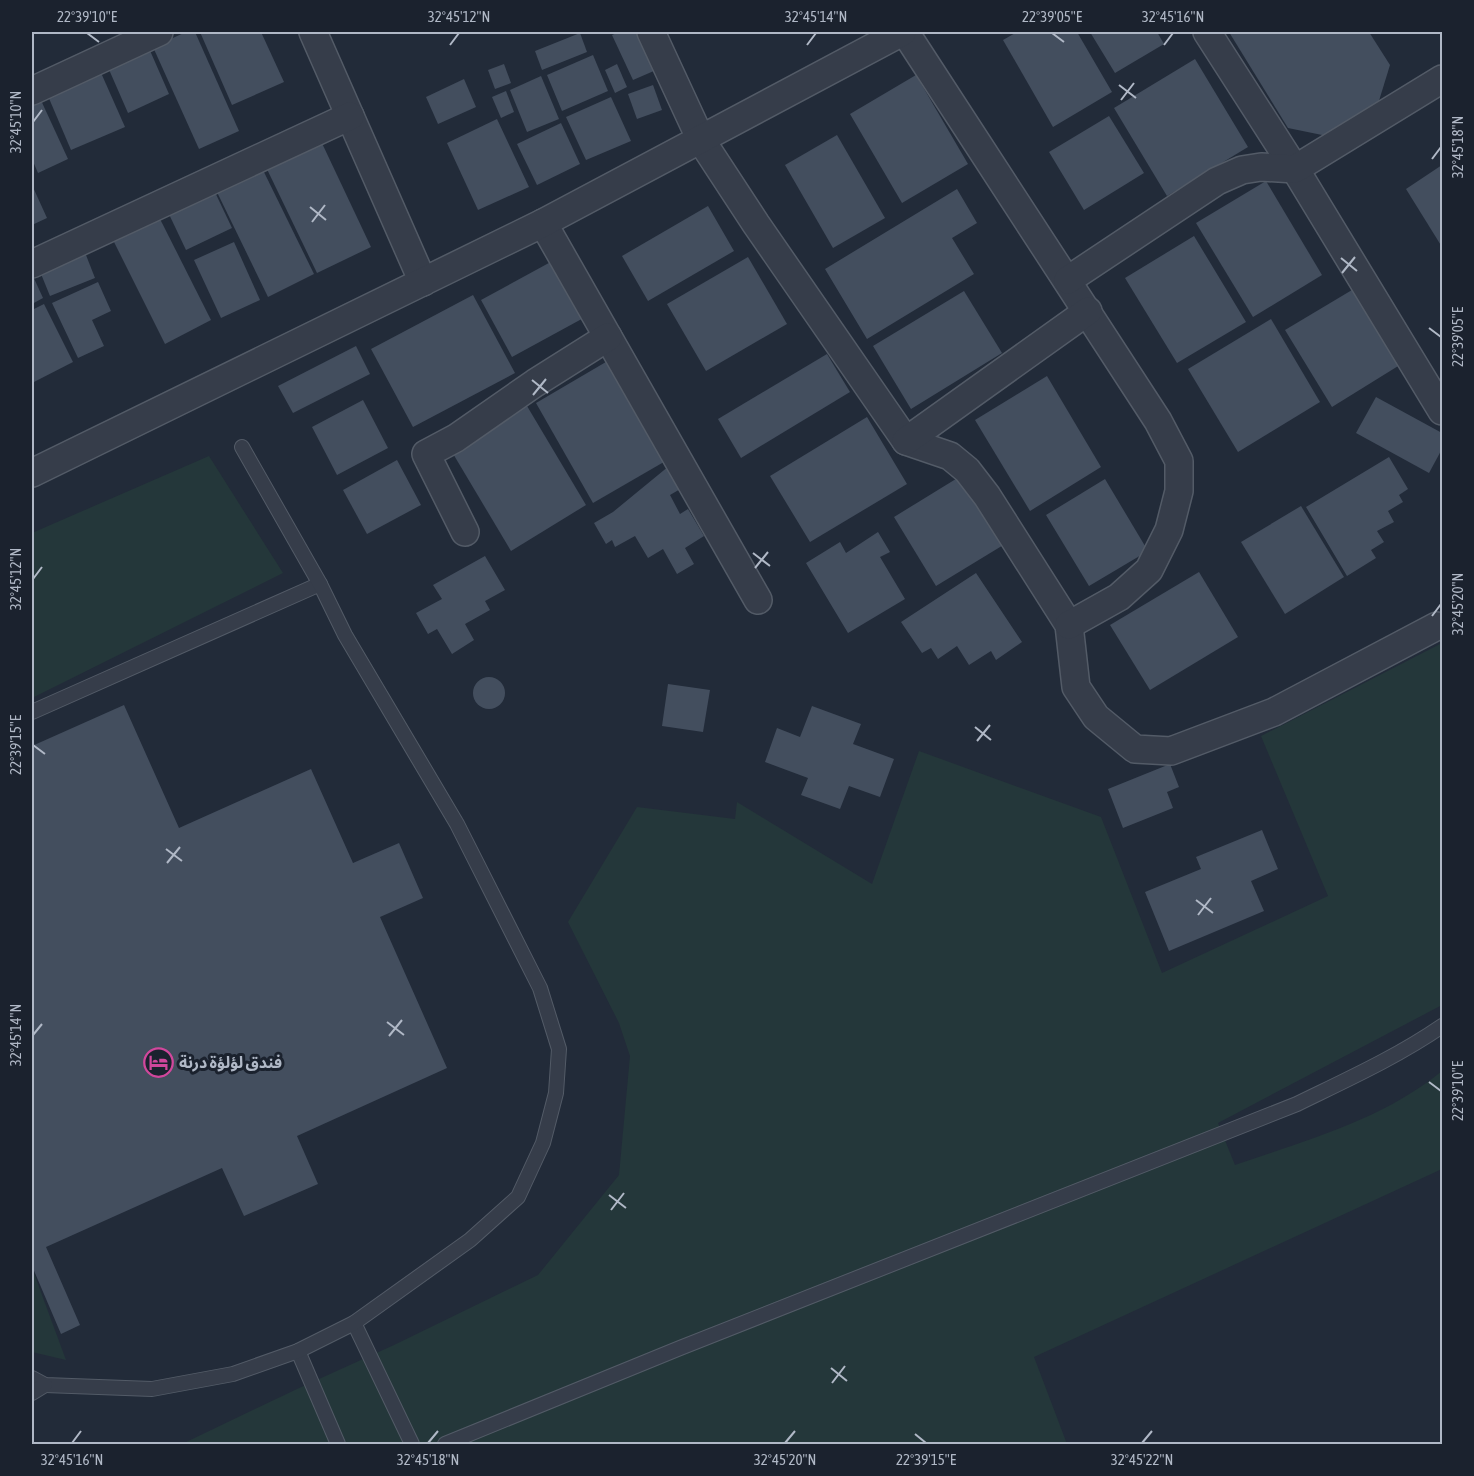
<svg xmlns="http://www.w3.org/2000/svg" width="1474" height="1476" viewBox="0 0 1474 1476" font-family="'Asap Condensed','Noto Sans Arabic',sans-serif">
  <rect width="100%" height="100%" fill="#222b39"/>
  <g fill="#24373a">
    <path d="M209,456L283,573L32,698V533Z"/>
    <path d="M1442,643V1005L1218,1123L1235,1165C1307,1140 1382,1120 1442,1071V1169L1034,1357L1067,1444H182L297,1389L394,1345L538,1275L619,1175L630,1056L619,1023L568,922L637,807L735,819L737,802L872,884L919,751L1101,817L1162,973L1328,896L1261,736Z"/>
    <path d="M32,1268L66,1360L32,1352Z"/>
  </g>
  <g fill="#434e5e">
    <path d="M186,32H195L239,131L199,149L153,47Z"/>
    <path d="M200,32H261L284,82L232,105Z"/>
    <path d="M619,32H646L663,67L633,80L612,35Z"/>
    <path d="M1017,32H1077L1112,92L1053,127L1003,40Z"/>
    <path d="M1090,32H1157L1164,44L1115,73Z"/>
    <path d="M1229,32H1369L1390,65L1378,104L1327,136L1288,128Z"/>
    <path d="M580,33L587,52L542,70L535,51Z"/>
    <path d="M148,46L169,94L128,113L107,65Z"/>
    <path d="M593,55L608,91L562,111L547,75Z"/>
    <path d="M1195,59L1248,147L1167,196L1114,108Z"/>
    <path d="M504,64L511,83L495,89L488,70Z"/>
    <path d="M617,64L627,87L615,93L605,70Z"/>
    <path d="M98,66L125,127L71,150L45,89Z"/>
    <path d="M916,75L968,164L902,203L850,114Z"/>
    <path d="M541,76L559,119L527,132L510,90Z"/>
    <path d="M464,79L476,107L438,124L426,97Z"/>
    <path d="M653,85L662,110L637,119L628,94Z"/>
    <path d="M506,91L514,112L501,118L492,97Z"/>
    <path d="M39,96L68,159L38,173L32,159V100Z"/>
    <path d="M611,97L631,141L586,160L566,117Z"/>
    <path d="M1109,116L1144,173L1084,210L1049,152Z"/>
    <path d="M497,119L529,187L478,210L447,143Z"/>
    <path d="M561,123L580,164L537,185L517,144Z"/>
    <path d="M837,135L885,218L833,248L785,165Z"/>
    <path d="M320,139L371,247L317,273L265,165Z"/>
    <path d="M1442,165V247L1406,189Z"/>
    <path d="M261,166L314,274L268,297L215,188Z"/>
    <path d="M1266,181L1322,275L1253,317L1196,223Z"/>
    <path d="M32,185L47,218L32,225Z"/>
    <path d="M213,188L232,228L186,250L167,210Z"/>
    <path d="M957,189L977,223L952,238L974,274L867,339L825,269Z"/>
    <path d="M708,206L734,251L648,301L622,256Z"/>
    <path d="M159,217L211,320L165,344L113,240Z"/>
    <path d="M1194,236L1246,322L1177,363L1125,278Z"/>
    <path d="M234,242L260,300L221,318L194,260Z"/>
    <path d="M84,250L95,278L50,296L39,269Z"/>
    <path d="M748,257L787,324L706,371L667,304Z"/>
    <path d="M558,258L589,315L512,357L481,300Z"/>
    <path d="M32,274L43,298L32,304Z"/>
    <path d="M98,282L111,311L92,320L104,346L78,358L52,303Z"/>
    <path d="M1357,287L1403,363L1332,407L1285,330Z"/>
    <path d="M964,291L1002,353L911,409L873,346Z"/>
    <path d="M473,295L515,373L413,427L371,349Z"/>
    <path d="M44,304L73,362L32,383V310Z"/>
    <path d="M1271,319L1320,402L1238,452L1188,369Z"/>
    <path d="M356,346L370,374L293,413L278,386Z"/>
    <path d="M827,354L850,392L741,458L718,419Z"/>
    <path d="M611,359L669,459L593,503L536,403Z"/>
    <path d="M1047,376L1101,467L1030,511L975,420Z"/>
    <path d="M1376,397L1442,433V449L1429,473L1356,433Z"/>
    <path d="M363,400L388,448L337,475L312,427Z"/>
    <path d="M527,406L586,505L511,551L452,452Z"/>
    <path d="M867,417L907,484L810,542L770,476Z"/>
    <path d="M1389,457L1408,489L1399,495L1403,502L1388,511L1394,522L1377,531L1384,542L1371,550L1376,558L1347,576L1306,507Z"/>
    <path d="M397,460L421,505L367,534L343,490Z"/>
    <path d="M669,466L682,488L670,495L680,514L688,509L704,536L685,548L694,564L677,574L663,549L648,558L635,536L615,547L612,540L606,544L594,523L613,512Z"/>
    <path d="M964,474L1005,544L936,586L894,517Z"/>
    <path d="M1105,479L1148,551L1089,586L1046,515Z"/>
    <path d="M1301,506L1344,577L1285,614L1241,542Z"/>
    <path d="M878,532L890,552L880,557L905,599L848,633L806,563L840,542L846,553Z"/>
    <path d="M485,556L505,590L485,601L490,610L465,624L474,640L452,654L437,629L428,634L416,613L442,599L433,585Z"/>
    <path d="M1199,572L1238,637L1150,690L1110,625Z"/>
    <path d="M976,573L1022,642L996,660L991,651L969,665L957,646L938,659L931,648L922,653L901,622Z"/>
    <circle cx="489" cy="693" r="16"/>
    <path d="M668,684L710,690L703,732L662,726Z"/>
    <path d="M124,705L179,828L311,769L353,863L399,843L423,898L380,917L447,1068L297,1136L318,1184L244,1216L222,1168L46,1247L80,1325L61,1334L32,1266V746Z"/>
    <path d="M812,706L861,724L853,744L894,759L880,797L849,786L840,809L801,795L808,778L765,762L777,728L800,737Z"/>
    <path d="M1170,764L1179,787L1167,792L1173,808L1123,828L1108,789Z"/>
    <path d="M1262,830L1278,869L1251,881L1264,911L1169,951L1145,892L1201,869L1196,857Z"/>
  </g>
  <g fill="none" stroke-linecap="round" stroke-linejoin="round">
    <defs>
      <g id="lane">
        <path d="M32,712L320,584"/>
        <path d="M354,1323L412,1444"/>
        <path d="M298,1351L338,1444"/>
        <path d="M32,1378L45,1385L152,1389L233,1374L298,1351L354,1323L470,1240L518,1197L543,1143L556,1093L559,1049L540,988L457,824L345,635L320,584L242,447"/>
        <path d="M32,1393L45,1385"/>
        <path d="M445,1444L680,1348L1297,1104C1346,1080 1397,1057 1442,1026"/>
      </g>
      <g id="street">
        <path d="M313,32L423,282"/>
        <path d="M651,32L701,140L756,224L906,441L950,456L967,470L987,496L1069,625L1076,687L1096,717L1135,749L1171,751L1274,712L1437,626"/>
        <path d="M905,32L1158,421L1179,461V491L1169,530L1149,570L1119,597L1069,625"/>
        <path d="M1207,32L1295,169L1442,411"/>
        <path d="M32,91L159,32"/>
        <path d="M543,223L758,600"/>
        <path d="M32,264L350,116"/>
        <path d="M1068,280L1217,181L1242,170L1261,167L1295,169L1442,79"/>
        <path d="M906,441L1088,311"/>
        <path d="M32,473L543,223L902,32"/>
        <path d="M465,532L426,454L456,438L535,383L608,337"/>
      </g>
    </defs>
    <use href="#lane" stroke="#535b67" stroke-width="16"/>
    <use href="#street" stroke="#535b67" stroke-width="30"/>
    <use href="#lane" stroke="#363d4a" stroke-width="14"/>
    <use href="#street" stroke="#363d4a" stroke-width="27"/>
  </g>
  <path fill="none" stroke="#b0b8c6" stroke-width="2" d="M87,33L99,42M1052,33L1064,42M450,45L459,33M807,45L816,33M1164,45L1173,33M1119,85L1136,98M1121,100L1134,83M33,122L42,110M1432,159L1441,147M310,207L326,220M312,222L325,205M1341,258L1357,271M1342,273L1355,257M1429,328L1441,337M532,380L548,393M533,395L546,379M753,553L770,566M755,568L768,552M33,579L42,567M1432,616L1441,604M975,727L991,740M977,741L990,725M33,745L45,754M166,849L182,861M167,863L180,847M1196,900L1213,913M1198,915L1211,898M387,1022L404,1035M33,1035L42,1024M389,1036L402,1020M1429,1082L1441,1091M609,1195L626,1208M611,1210L624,1193M831,1368L847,1381M832,1383L845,1366M915,1434L926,1443M72,1443L81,1431M428,1443L438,1431M785,1443L795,1431M1142,1443L1152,1431"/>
  <defs>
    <symbol id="hotel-ring" viewBox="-11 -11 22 22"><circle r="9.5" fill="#1b222e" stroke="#d1479c" stroke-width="1.5"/><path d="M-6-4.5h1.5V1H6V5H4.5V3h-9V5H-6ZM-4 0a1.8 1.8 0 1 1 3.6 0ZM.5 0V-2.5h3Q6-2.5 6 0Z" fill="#d1479c"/></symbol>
  </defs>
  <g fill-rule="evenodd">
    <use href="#hotel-ring" x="142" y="1046" width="33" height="33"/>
  </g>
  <g text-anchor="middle" stroke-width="6" stroke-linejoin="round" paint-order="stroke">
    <g font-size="16" font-weight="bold" fill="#b0b8c6" stroke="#1b222e" text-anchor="start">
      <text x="179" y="1068">فندق لؤلؤة درنة</text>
    </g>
  </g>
  <rect width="1474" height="1476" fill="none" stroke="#1b222e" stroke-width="66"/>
  <rect x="33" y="33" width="1408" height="1410" fill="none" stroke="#b0b8c6" stroke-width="2"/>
  <g font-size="15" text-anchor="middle" fill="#b0b8c6">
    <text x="87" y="22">22°39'10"E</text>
    <text x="459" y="22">32°45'12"N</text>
    <text x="816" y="22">32°45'14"N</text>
    <text x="1052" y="22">22°39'05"E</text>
    <text x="1173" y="22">32°45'16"N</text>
    <text transform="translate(16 122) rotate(-90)" y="5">32°45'10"N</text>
    <text transform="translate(1458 147) rotate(-90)" y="5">32°45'18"N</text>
    <text transform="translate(1458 337) rotate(-90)" y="5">22°39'05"E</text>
    <text transform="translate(16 579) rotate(-90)" y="5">32°45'12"N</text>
    <text transform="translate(1458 604) rotate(-90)" y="5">32°45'20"N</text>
    <text transform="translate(16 745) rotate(-90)" y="5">22°39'15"E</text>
    <text transform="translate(16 1035) rotate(-90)" y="5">32°45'14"N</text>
    <text transform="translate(1458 1091) rotate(-90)" y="5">22°39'10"E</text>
    <text x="72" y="1465">32°45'16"N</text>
    <text x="428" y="1465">32°45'18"N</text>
    <text x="785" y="1465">32°45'20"N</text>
    <text x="926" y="1465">22°39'15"E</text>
    <text x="1142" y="1465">32°45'22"N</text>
  </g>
</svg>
